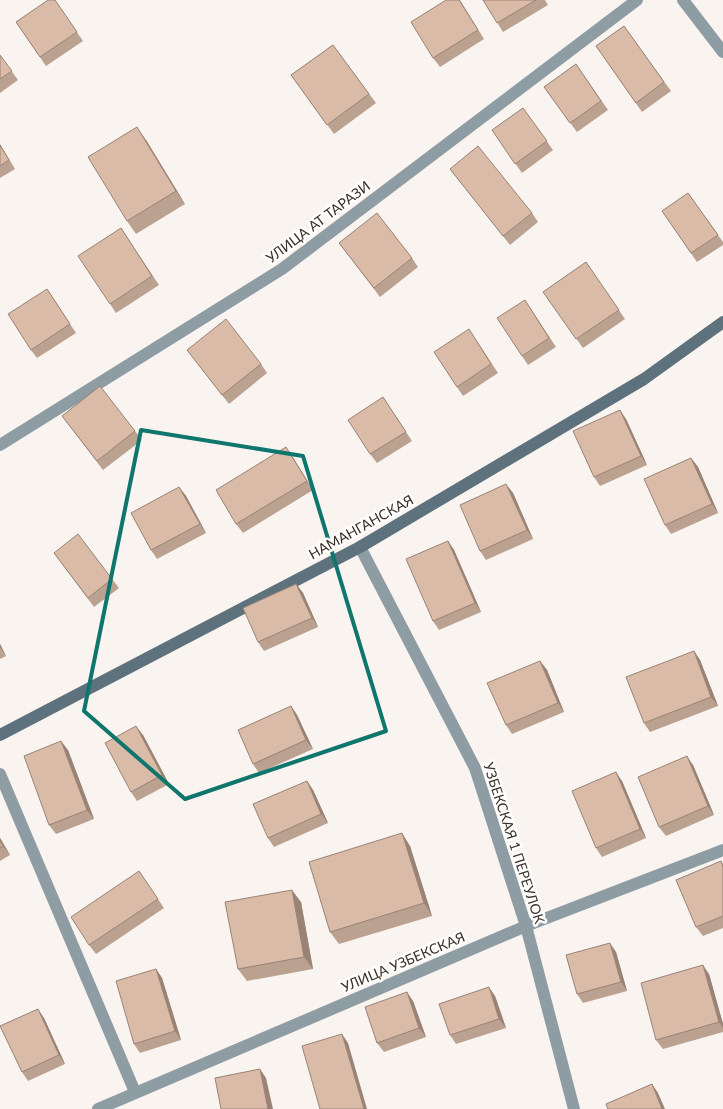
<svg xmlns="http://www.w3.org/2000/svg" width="723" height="1109" viewBox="0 0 723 1109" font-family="Lato,sans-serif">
  <rect width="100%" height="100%" fill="#faf4f0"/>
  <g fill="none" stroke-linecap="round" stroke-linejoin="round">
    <g stroke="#8e9ca4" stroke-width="12">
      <path d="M683,0L723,52"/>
      <path d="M0,445L282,269L637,0"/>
      <path d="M360,547L475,768L526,926L574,1109"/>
      <path d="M0,774L135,1092"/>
      <path d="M98,1109L526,926L723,850"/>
    </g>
    <path stroke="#5d727d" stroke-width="12" d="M0,735L360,547L644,379L723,322"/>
  </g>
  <g fill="#bba190">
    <path d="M55,0L83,41L46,66L16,22Z"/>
    <path d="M460,0L484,39L440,67L433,58Z"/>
    <path d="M483,0H545L548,5L503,32Z"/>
    <path d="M624,26L671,91L642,112L596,46Z"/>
    <path d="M333,45L376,103L334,134L291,75Z"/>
    <path d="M0,55L18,80L0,93Z"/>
    <path d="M576,64L608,110L577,132L544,87Z"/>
    <path d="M523,108L553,150L522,173L492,130Z"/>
    <path d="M146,140L185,204L136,234L127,221Z"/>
    <path d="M0,144L15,169L0,178Z"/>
    <path d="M450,169L532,213L538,222L510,245Z"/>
    <path d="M688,193L723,242V245L697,262L662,211Z"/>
    <path d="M121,228L159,285L116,313L110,304Z"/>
    <path d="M339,243L412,258L418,267L380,297Z"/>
    <path d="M586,262L625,319L583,348L543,292Z"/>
    <path d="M47,289L76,333L37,358L31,350Z"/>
    <path d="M531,309L556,347L528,365L522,356Z"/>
    <path d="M475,338L498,373L463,396L457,387Z"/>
    <path d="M187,350L261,364L267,373L229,404Z"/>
    <path d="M383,397L412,441L377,463L370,454Z"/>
    <path d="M62,416L135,431L142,440L103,470Z"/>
    <path d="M626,419L647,465L600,486L594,477Z"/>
    <path d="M292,456L313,490L243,533L236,524Z"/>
    <path d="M691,458L698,467L718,513L671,534L665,525Z"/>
    <path d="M179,487L186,496L206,533L157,559L151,550Z"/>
    <path d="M513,493L533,539L486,560L480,551Z"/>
    <path d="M448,541L454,550L481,612L439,630L433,621Z"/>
    <path d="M54,553L112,579L119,588L94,607Z"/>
    <path d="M296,584L303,593L318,627L264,651L258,642Z"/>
    <path d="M0,644L6,656L0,659Z"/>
    <path d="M694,651L700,660L718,706L650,732L644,723Z"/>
    <path d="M540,661L547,670L564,712L512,734L506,725Z"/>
    <path d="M291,706L297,715L313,749L259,773L253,764Z"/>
    <path d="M143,735L169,784L137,801L131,792Z"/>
    <path d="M68,750L94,819L56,834L49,825Z"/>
    <path d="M693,765L714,815L666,836L659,827Z"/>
    <path d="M307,781L313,790L328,823L274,847L268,838Z"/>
    <path d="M622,781L646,838L602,857L596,848Z"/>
    <path d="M0,838L10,855L0,861Z"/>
    <path d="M410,846L432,916L339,944L330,932Z"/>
    <path d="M721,861L723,864V928L703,936L696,927Z"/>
    <path d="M139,871L164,908L96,954L89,945Z"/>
    <path d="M301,902L313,969L247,981L238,969Z"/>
    <path d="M616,952L627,991L583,1003L577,994Z"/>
    <path d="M156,969L162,978L181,1040L140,1053L134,1044Z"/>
    <path d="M709,974L723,1024V1032L663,1049L656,1040Z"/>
    <path d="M495,996L506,1028L456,1044L450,1035Z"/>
    <path d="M413,1001L426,1037L384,1052L377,1043Z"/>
    <path d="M44,1018L65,1064L28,1081L22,1072Z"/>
  </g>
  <g fill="#998376">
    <path d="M137,127L146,140L185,204L176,191Z"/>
    <path d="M620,410L626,419L647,465L641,456Z"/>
    <path d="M286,447L292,456L313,490L307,481Z"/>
    <path d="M691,458L698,467L718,513L712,504Z"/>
    <path d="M506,484L513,493L533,539L527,530Z"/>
    <path d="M179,487L186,496L206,533L200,524Z"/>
    <path d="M448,541L454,550L481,612L475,603Z"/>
    <path d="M296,584L303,593L318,627L312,618Z"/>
    <path d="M0,644L6,656L0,647Z"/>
    <path d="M694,651L700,660L718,706L711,697Z"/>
    <path d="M540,661L547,670L564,712L558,703Z"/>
    <path d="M291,706L297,715L313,749L306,740Z"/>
    <path d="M136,726L143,735L169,784L162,775Z"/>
    <path d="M61,741L68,750L94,819L87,810Z"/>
    <path d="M687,756L693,765L714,815L708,806Z"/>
    <path d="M616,772L622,781L646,838L640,829Z"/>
    <path d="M307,781L313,790L328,823L321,814Z"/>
    <path d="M402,833L410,846L432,916L424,903Z"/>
    <path d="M0,838L10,855L3,846L0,840Z"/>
    <path d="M292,890L301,902L313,969L304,957Z"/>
    <path d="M610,943L616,952L627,991L621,982Z"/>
    <path d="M703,965L709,974L723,1024V1028L719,1022Z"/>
    <path d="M156,969L162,978L181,1040L175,1031Z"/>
    <path d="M489,987L495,996L506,1028L499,1019Z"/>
    <path d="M407,992L413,1001L426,1037L419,1028Z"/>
    <path d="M38,1009L44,1018L65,1064L59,1055Z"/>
    <path d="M342,1034L348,1043L367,1109H364Z"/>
    <path d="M260,1069L266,1078L273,1109H268Z"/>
    <path d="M652,1084L658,1093L665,1109H662Z"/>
  </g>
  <g fill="#dabba8" stroke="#998376">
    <path d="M48,0H55L77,32L40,57L16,22Z"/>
    <path d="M446,0H459L478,30L433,58L411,22Z"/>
    <path d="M483,0H536L497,23Z"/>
    <path d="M624,26L664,82L636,103L596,46Z"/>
    <path d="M333,45L369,94L327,125L291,75Z"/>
    <path d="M0,55L12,71L0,79Z"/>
    <path d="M576,64L601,101L570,123L544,87Z"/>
    <path d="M523,108L547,141L515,164L492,130Z"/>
    <path d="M137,127L176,191L127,221L88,157Z"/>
    <path d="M0,145L9,160L0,166Z"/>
    <path d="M478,146L532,213L503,236L450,169Z"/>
    <path d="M688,193L718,235L691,253L662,211Z"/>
    <path d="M377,213L412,258L374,288L339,243Z"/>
    <path d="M121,228L152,276L110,304L78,256Z"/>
    <path d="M586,262L619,310L576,339L543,292Z"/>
    <path d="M47,289L70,324L31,350L8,314Z"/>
    <path d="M525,300L549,338L522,356L497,318Z"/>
    <path d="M226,319L261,364L222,395L187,350Z"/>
    <path d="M469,329L491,364L457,387L434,352Z"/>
    <path d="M100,386L135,431L97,461L62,416Z"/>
    <path d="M383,397L406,432L370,454L348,420Z"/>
    <path d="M620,410L641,456L594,477L573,431Z"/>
    <path d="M286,447L307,481L236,524L216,490Z"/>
    <path d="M691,458L712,504L665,525L644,479Z"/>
    <path d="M506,484L527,530L480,551L460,505Z"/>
    <path d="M179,487L200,524L151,550L131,513Z"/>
    <path d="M78,534L112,579L88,598L54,553Z"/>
    <path d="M448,541L475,603L433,621L406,559Z"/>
    <path d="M296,584L312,618L258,642L243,608Z"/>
    <path d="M694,651L711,697L644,723L626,677Z"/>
    <path d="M540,661L558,703L506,725L487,683Z"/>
    <path d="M291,706L306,740L253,764L238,730Z"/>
    <path d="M136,726L162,775L131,792L105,743Z"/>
    <path d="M61,741L87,810L49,825L24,756Z"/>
    <path d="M687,756L708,806L659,827L638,777Z"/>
    <path d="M616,772L640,829L596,848L572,791Z"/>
    <path d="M307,781L321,814L268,838L253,804Z"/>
    <path d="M402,833L424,903L330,932L309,862Z"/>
    <path d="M0,840L3,846L0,848Z"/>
    <path d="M721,861L723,867V916L696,927L676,880Z"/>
    <path d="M139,871L158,899L89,945L71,917Z"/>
    <path d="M292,890L304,957L238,969L225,902Z"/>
    <path d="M610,943L621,982L577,994L566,955Z"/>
    <path d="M703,965L719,1022L656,1040L641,983Z"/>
    <path d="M156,969L175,1031L134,1044L116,981Z"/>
    <path d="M489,987L499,1019L450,1035L439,1004Z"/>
    <path d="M407,992L419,1028L377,1043L365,1007Z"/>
    <path d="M38,1009L59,1055L22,1072L0,1026Z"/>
    <path d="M342,1034L364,1109H320L302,1046Z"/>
    <path d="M260,1069L268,1109H221L215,1078Z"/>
    <path d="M652,1084L662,1109H608L606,1104Z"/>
  </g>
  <path fill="none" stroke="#0f766e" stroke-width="4" stroke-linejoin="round" d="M141,430L303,456L386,731L185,799L84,711Z"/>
  <g text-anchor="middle" stroke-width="5" stroke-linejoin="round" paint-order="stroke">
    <g font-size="14" fill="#3b2f27" stroke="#fff">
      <text transform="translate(318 222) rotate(-37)" y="5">УЛИЦА АТ ТАРАЗИ</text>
      <text transform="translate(361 527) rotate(-29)" y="5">НАМАНГАНСКАЯ</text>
      <text transform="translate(514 843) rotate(72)" y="5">УЗБЕКСКАЯ 1 ПЕРЕУЛОК</text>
      <text transform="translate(403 962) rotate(-23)" y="5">УЛИЦА УЗБЕКСКАЯ</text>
    </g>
  </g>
</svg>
